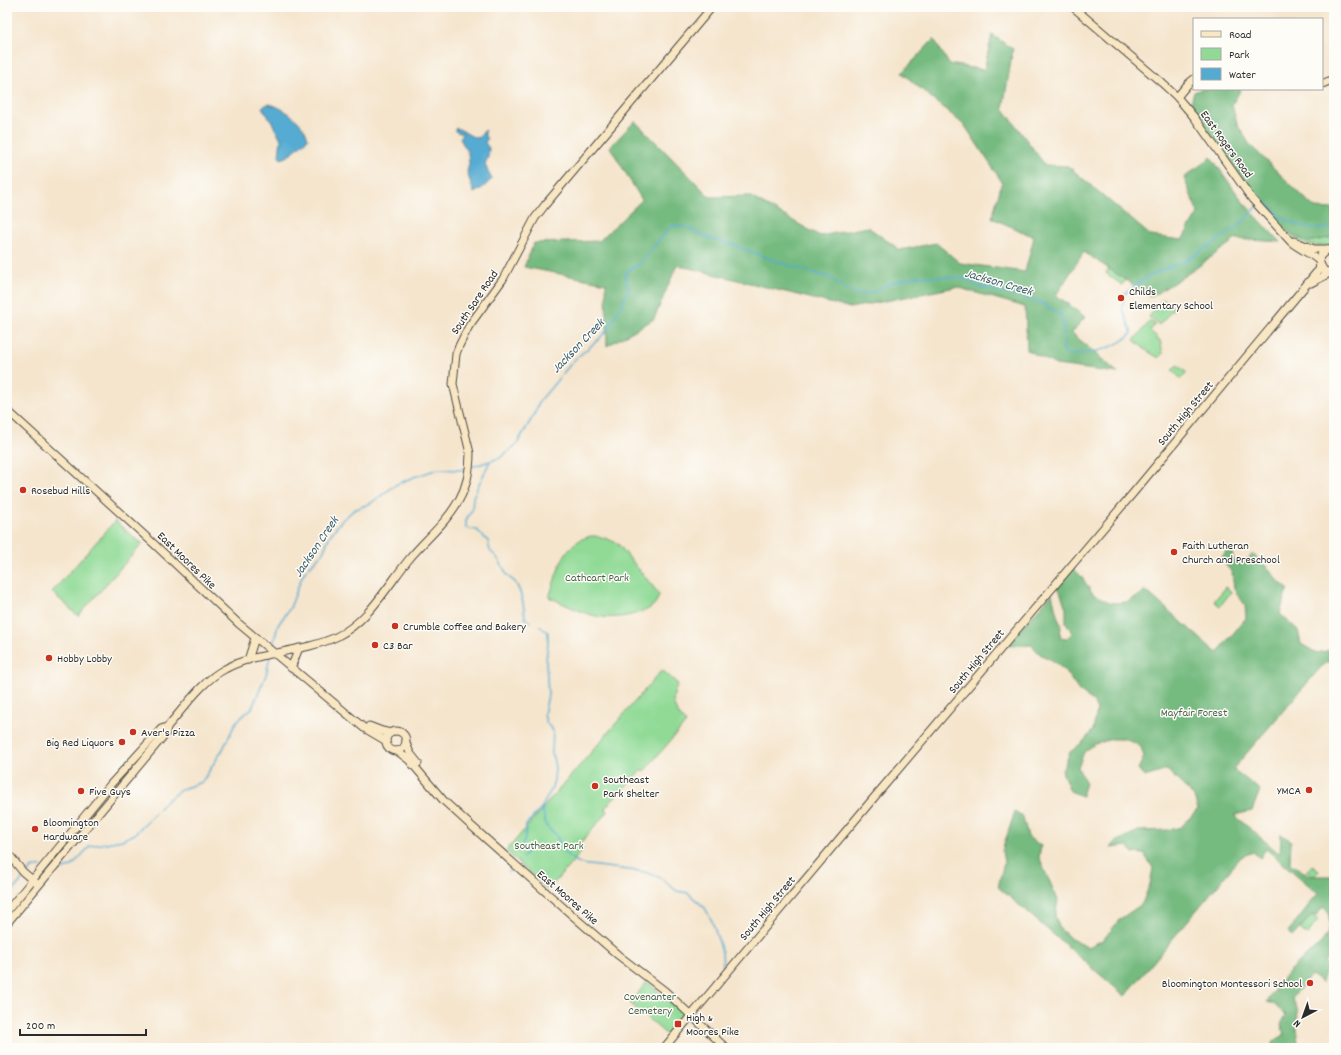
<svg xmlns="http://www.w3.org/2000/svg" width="1341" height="1055" viewBox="0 0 1341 1055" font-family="Dekko,sans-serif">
  <rect width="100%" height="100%" fill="#fdfcf7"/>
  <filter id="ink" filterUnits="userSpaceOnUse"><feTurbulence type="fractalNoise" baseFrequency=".025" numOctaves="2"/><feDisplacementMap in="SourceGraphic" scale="8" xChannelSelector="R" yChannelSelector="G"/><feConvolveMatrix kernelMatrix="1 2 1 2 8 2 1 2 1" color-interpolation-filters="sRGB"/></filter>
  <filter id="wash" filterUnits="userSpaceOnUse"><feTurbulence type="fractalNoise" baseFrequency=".012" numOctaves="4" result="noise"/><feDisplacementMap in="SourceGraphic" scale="16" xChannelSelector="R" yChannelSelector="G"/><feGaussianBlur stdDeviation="0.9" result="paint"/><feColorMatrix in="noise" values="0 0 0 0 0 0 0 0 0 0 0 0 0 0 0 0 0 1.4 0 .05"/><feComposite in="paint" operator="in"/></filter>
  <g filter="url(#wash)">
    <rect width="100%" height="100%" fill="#f5e5cd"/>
    <g fill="#90da96" stroke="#5e8260">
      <path d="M1284,223H1334V245L1318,246L1305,244L1281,229Z"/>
      <path d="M1111,265L1128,276L1122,285L1106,273Z"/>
      <path d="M1163,299L1174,308L1159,325L1149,317Z"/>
      <path d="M1149,321L1155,324L1150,331L1157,337V340H1160L1163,353L1159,358L1147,351L1134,340L1146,326Z"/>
      <path d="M1177,365L1187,373L1181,379L1172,370Z"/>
      <path d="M115,521L142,544L78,616L52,592Z"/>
      <path d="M591,536C602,536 609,539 618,544L659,594C658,603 650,610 641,612C602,625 584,613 549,597C559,571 561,543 591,536Z"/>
      <path d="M1226,587L1231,592L1220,606L1214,601Z"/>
      <path d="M662,670L678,684C669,701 674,710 686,723L644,771L641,770L605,808L607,812L579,845L583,850L548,890L506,851Z"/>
      <path d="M1312,865L1319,870L1314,877L1307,871Z"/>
      <path d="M1311,914L1318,920L1307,935L1300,929Z"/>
      <path d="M647,982L682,1012V1017L667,1035L630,1003Z"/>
    </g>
    <g fill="#74ba7f" stroke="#507255">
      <path d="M992,35L1013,49L1003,108L1045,165L1068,166L1151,236L1182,240L1198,213L1184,178L1211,157L1243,202L1280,242L1236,239L1192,271L1151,297L1084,252L1056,295L1085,317L1072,333L1118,373L1056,365L1027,350L1025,307L956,287L850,308L677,265L654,319L607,346L606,283L524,267L534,243L599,241L642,200L610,147L635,121L710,197L749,196L820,236L868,227L900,250L936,243L960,263L1025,272L1034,237L992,218L1002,182L965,126L902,73L934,39L949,64L984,70Z"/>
      <path d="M1201,89H1241L1232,105L1237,124L1250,145L1315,208L1334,209V237L1308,242L1296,236L1278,224L1257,198L1190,107L1194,92Z"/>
      <path d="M1230,547L1235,563L1242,564L1253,554L1271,571L1277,580L1288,589L1285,595L1280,614L1298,630L1301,644L1317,653L1330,650L1334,645V658L1321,667L1233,769L1260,790L1252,811L1234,815L1280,854L1281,834L1291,841L1290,863L1310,876H1332L1334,872V951L1324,963L1327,965L1322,983L1311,975L1292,998L1297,1008L1298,1021L1296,1029L1299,1048H1272L1274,1041L1284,1035L1281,1024L1286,1015L1274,1004L1267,1002C1275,990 1283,976 1293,967C1307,954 1335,939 1329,917C1328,913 1326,909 1323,907L1316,916L1312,915L1293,936L1288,932L1318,893L1266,849L1260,858L1253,852L1241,857L1125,996L998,887L1004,863L1002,851L1015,811L1023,817L1028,837L1041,846L1039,858L1058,900L1055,917L1060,929L1071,939L1088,947L1103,940L1120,919L1142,904L1150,884L1153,868L1144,854L1133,853L1128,846L1110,848L1115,842L1138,831L1169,830L1181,827L1198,809L1193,795L1167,770L1145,777L1138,769L1144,757L1141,747L1127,739H1112L1095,744L1084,752L1078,768L1086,783L1082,796L1070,791L1062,771L1070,752L1083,742L1093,730L1097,711L1093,701L1079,691L1065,671L1052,660L1041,655L1031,645L1005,646L1052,594L1057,615L1061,626L1060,638L1067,639L1072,633L1066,622V609L1060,591L1057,588L1073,568L1081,576L1093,594L1111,603L1127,602L1140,595L1145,590L1217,653L1246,618L1245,605L1234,589L1232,572L1220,559Z"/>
    </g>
    <g fill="#54abd1" stroke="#406b7e">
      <path d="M268,104C283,106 306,124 308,139L287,157L281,159L279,156L281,139L275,129L272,122L263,109L262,107Z"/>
      <path d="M457,128C465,131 470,137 478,138L485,130V136L487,139L485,143L489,148L488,157L485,164L488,172L492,179L484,187L474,193L467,172L469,163L468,153L460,139L462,134L455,131V129Z"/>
    </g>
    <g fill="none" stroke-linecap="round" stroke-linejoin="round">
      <g stroke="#54abd1" stroke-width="1.5">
        <path d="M1260,204L1265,203L1274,209L1281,217L1300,226L1317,229L1334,227"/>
        <path d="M490,461L473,497L472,510L466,520V528L477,530L488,541L490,551C499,557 502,566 507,575C509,578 511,579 514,581C522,591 524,606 525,618L530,622"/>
        <path d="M471,467L500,458L516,445L534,415L539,402L574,360L598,340L609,328L629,290L626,279V272L640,263L671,226H684L709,238L734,245L778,262L831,278L844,288L860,295L873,292L893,282L918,276L963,278L977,286L1040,302L1062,316L1064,341L1063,350L1068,355C1090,354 1116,349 1132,333L1122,308L1124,295L1135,285L1148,277L1162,270L1185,261L1211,245L1237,227L1257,207"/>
        <path d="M272,649L278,625L290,608L303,574L324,551L329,537L341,521L354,510L371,503L397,484L414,477L438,469L460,470L467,468"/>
        <path d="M542,807L546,826L556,835L564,852L571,858L581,864L645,872L659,877L677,891L688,893L705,908L712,921L722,952L723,967"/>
        <path d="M523,857L527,852V848L521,847L525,839L526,825L542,807L551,790L554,780L555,768L552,752L553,731L546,722L544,714L548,695L546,661L548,643V632L539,626"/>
        <path d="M54,869L61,870L72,866L90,846L122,840L135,834L166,801L182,789L202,782L223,749L236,722L252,708L266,675L270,656"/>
        <path d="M509,872L511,870"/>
        <path d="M27,874C31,869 34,866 41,867"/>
        <path d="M7,898L25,876"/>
      </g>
    </g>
  </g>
  <g filter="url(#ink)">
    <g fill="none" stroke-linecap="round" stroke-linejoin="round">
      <defs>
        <g id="secondary">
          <path d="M1073,7L1162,83L1177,97L1194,117L1252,199L1291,242C1300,250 1311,253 1319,261"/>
          <path d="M1322,84L1334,79"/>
          <path d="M1177,97L1188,84L1194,79"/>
          <path d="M1294,241L1314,249H1334"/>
          <path d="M1328,249L1320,256L1319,262L1324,271L1334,273"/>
          <path d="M1311,283L1330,273"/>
          <path d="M7,410L153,543L238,623L364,728L386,741"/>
          <path d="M248,660L255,638"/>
          <path d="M291,668L299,648"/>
          <path d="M369,726L382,731L391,733"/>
          <circle cx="396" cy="741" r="10"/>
          <path d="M406,743L410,753L418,763"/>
          <path d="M397,751L409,760L444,801L467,822L565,909L618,955L665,991L726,1048"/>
          <path d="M7,852L23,872L35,882"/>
          <path d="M7,911L110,785L161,729L167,727"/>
          <path d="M7,923L166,733L167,727C183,709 204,679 225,669C258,651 301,653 336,637C369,621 387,586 410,558C426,539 447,522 459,500C467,486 470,470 470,453L453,384L456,354L459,346L469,326L503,279L535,218L545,205L712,7"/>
          <path d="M664,1048L872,800L1134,492L1316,273L1319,270L1320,263"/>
        </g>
      </defs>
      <use href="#secondary" stroke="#494743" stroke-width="9"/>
      <use href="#secondary" stroke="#f9e7c3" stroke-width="7"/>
    </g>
  </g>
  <g fill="#c8321e" stroke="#fdfcf7" stroke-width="1.5">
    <circle cx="1121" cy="298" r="4"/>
    <circle cx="23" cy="490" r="4"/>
    <circle cx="1174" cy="552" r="4"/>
    <circle cx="395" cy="626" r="4"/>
    <circle cx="375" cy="645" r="4"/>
    <circle cx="49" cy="658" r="4"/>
    <circle cx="133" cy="732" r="4"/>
    <circle cx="122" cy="742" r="4"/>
    <circle cx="595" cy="786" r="4"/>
    <circle cx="1309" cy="790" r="4"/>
    <circle cx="81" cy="791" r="4"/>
    <circle cx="35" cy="829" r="4"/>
    <circle cx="1310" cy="983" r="4"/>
    <rect x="674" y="1020" width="8" height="8" rx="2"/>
  </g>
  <g text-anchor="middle" stroke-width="3" stroke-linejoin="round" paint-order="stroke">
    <g font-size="12" fill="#2b2b2b" stroke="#fdfcf7">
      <text transform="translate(1227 144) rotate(54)" y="4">East Rogers Road</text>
      <text transform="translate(474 302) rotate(-56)" y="4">South Sare Road</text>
      <text transform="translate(1185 413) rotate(-50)" y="4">South High Street</text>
      <text transform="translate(187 560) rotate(44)" y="4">East Moores Pike</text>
      <text transform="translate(976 661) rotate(-50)" y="4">South High Street</text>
      <text transform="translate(568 897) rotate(41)" y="4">East Moores Pike</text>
      <text transform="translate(767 908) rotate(-50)" y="4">South High Street</text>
    </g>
    <g font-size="12" fill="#2b2b2b" stroke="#fdfcf7" text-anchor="start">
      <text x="1129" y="295">Childs<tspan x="1129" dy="14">Elementary School</tspan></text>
      <text x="31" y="494">Rosebud Hills</text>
      <text x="1182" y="549">Faith Lutheran<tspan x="1182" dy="14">Church and Preschool</tspan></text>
      <text x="403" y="630">Crumble Coffee and Bakery</text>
      <text x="383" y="649">C3 Bar</text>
      <text x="57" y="662">Hobby Lobby</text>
      <text x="141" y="736">Aver's Pizza</text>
      <text x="114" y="746" text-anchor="end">Big Red Liquors</text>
      <text x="603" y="783">Southeast<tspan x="603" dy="14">Park Shelter</tspan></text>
      <text x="1301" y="794" text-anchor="end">YMCA</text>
      <text x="89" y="795">Five Guys</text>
      <text x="43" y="826">Bloomington<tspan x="43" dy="14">Hardware</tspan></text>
      <text x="1302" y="987" text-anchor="end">Bloomington Montessori School</text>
      <text x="686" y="1021">High &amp;<tspan x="686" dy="14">Moores Pike</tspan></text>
    </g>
    <g font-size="12" fill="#49604b" stroke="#fdfcf7">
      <text x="597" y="581">Cathcart Park</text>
      <text x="1194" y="716">Mayfair Forest</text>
      <text x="549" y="849">Southeast Park</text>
      <text x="650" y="1000">Covenanter<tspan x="650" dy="14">Cemetery</tspan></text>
    </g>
    <g font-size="13" font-style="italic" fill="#3b5e6d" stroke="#fdfcf7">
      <text transform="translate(999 281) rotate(16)" y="5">Jackson Creek</text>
      <text transform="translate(577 345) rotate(-46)" y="5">Jackson Creek</text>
      <text transform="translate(315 546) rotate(-56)" y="5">Jackson Creek</text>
    </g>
  </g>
  <rect width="1341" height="1055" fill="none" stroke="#fdfcf7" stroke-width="24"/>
  <rect x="1193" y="18" width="130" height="72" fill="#fdfcf7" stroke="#a9a8a5"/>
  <rect x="1201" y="31" width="20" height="6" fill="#f9e7c3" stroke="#a9a8a5"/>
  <text x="1229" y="38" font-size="12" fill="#2b2b2b">Road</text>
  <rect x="1201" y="48" width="20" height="12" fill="#90da96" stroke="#a9a8a5"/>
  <text x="1229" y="58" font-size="12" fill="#2b2b2b">Park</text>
  <rect x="1201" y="68" width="20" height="12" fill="#54abd1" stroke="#a9a8a5"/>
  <text x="1229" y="78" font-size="12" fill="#2b2b2b">Water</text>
  <g transform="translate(1303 1017) rotate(221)" stroke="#fdfcf7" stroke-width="3" paint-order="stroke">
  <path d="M0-3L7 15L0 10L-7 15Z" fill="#2b2b2b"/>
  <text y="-6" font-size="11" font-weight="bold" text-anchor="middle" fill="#2b2b2b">N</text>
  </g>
  <path d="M20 1029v6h126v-6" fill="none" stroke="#2b2b2b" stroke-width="2"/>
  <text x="26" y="1029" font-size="12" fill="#2b2b2b" stroke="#fdfcf7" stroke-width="3" paint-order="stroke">200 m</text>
</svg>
